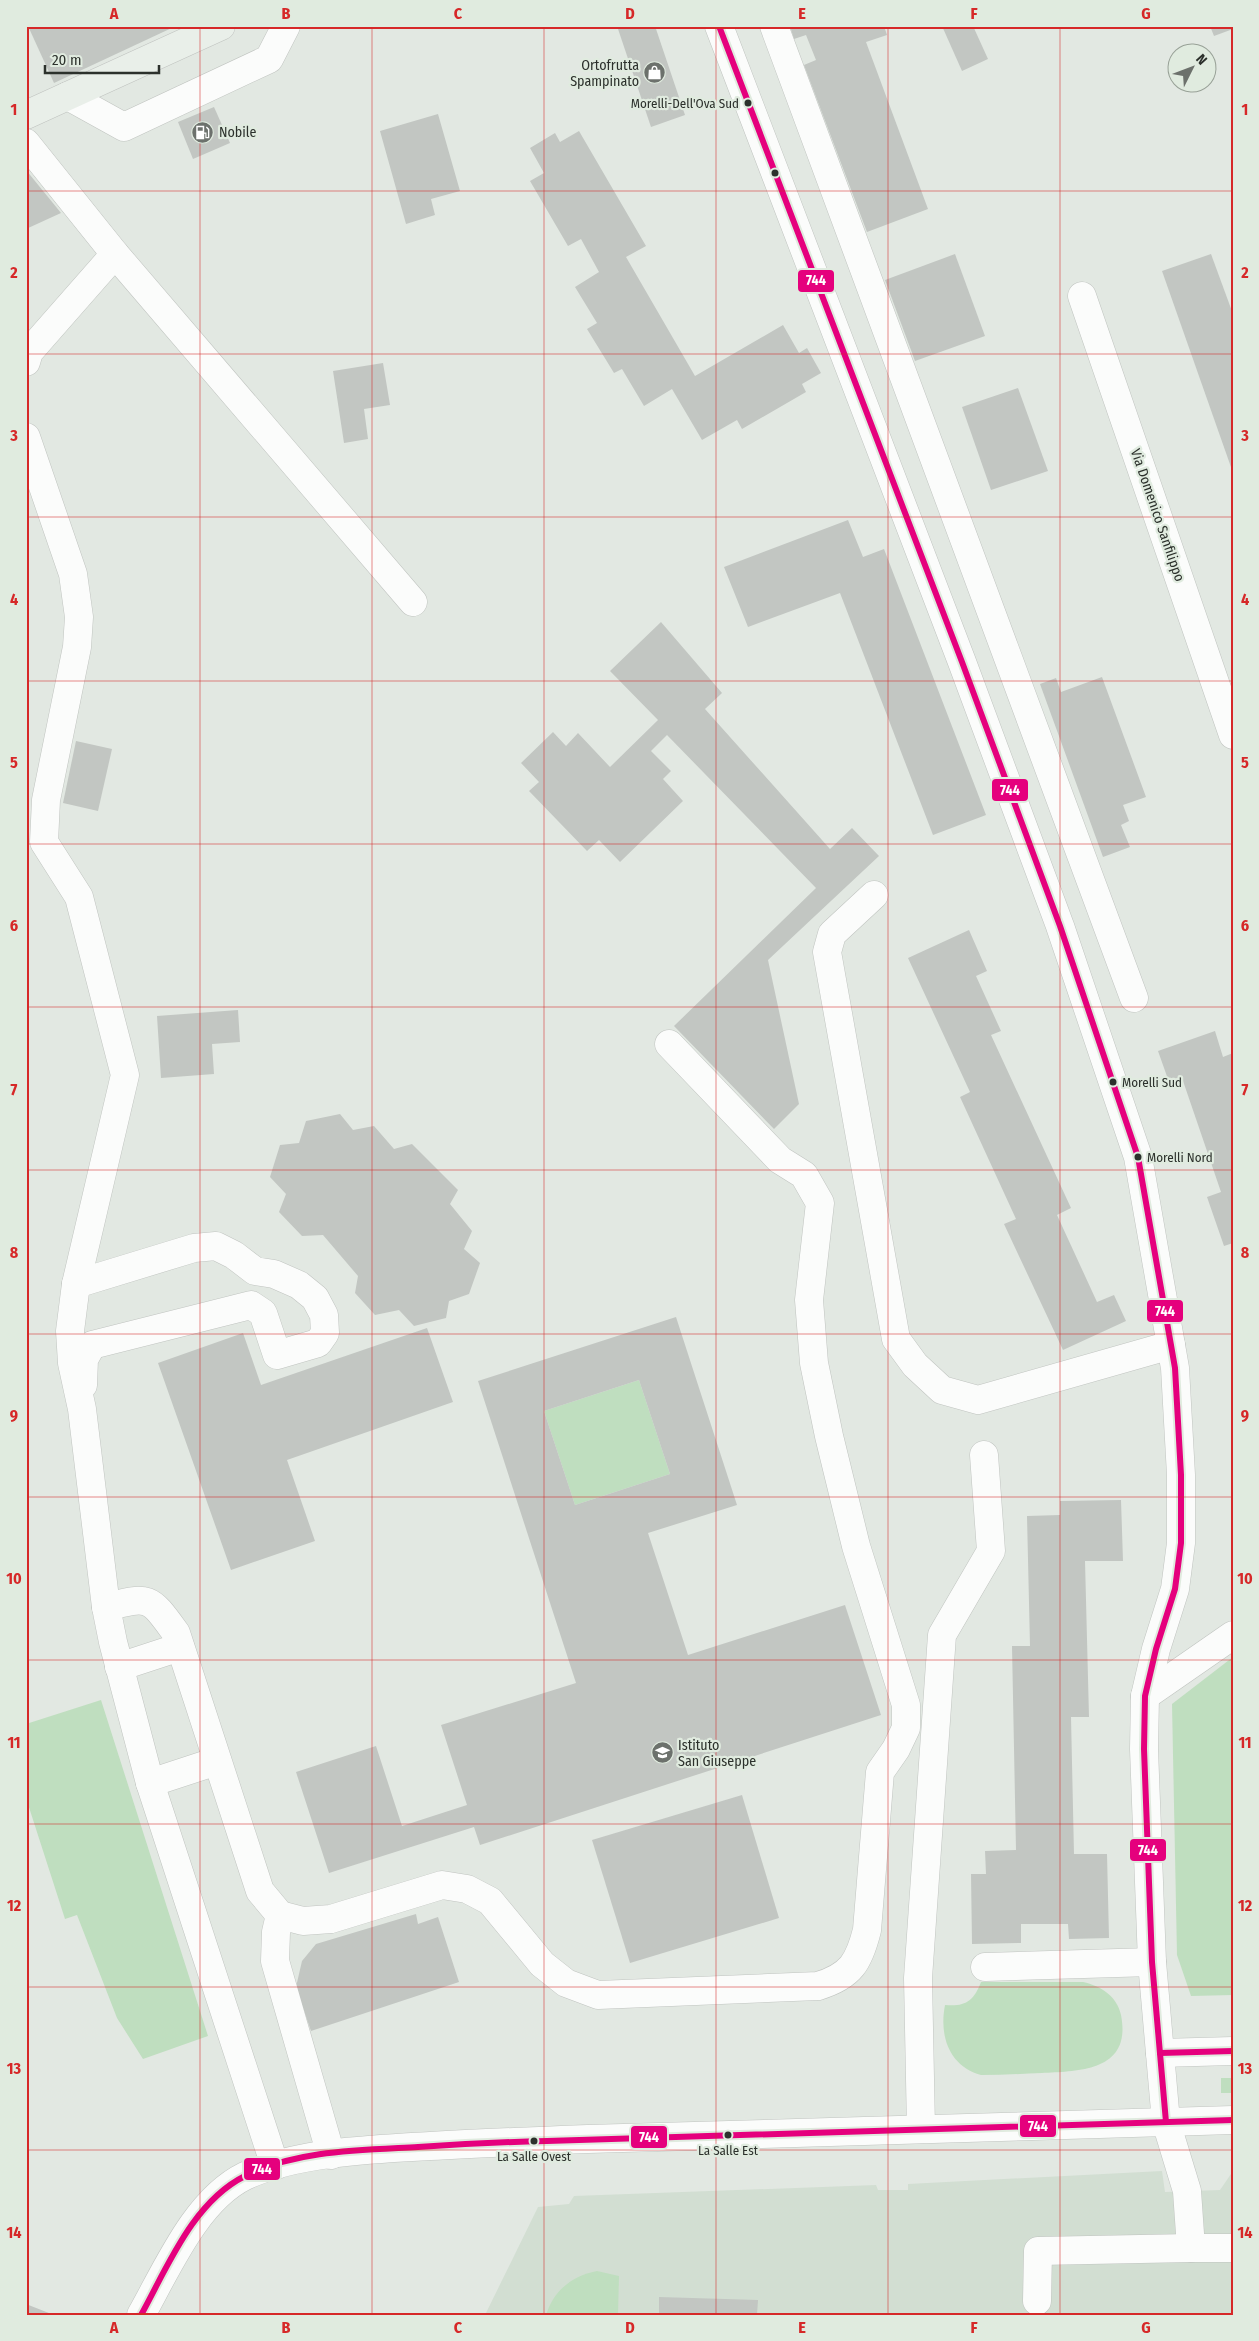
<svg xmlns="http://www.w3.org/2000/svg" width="1259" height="2341" viewBox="0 0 1259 2341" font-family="'Fira Sans Condensed',sans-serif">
  <rect width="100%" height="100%" fill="#e2e8e2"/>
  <path fill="#d2ded2" d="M1162,2171L1165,2192L1220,2190L1233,2171V2315H485L538,2207L569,2204L574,2196L876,2185L878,2190H908V2184Z"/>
  <g fill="#bfdebf">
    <path d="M639,1380L670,1474L575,1505L544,1411Z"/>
    <path d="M1233,1657V1995L1191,1996L1177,1955L1172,1704Z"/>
    <path d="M101,1700L208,2036L143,2059L117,2018L77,1915L65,1919L26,1798V1724Z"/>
    <path d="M981,1982H1083C1101,1986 1117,1996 1121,2015C1132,2071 1080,2071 1042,2073C1021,2074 1001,2075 981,2075C949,2066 939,2036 945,2005C965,2007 974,2001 981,1982Z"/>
    <rect x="1221" y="2078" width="12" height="15"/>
    <path d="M597,2271L619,2276L618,2315H546C554,2290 572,2276 597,2271Z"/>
  </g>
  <g fill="#c2c6c2" fill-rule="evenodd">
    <path d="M28,26H176L54,83Z"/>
    <path d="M617,26H655L685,115L651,127Z"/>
    <path d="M790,26H884L887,35L866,42L928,209L867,232L804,65L816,60L806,35L794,39Z"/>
    <path d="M942,26H973L988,59L962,71Z"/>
    <path d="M1210,26H1233V29L1214,36Z"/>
    <path d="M214,107L230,143L193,159L178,122Z"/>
    <path d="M438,114L460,191L431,199L435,215L406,224L380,131Z"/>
    <path d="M579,131L646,246L626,257L695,376L783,325L799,353L807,348L821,373L802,384L806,392L742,429L737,420L702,440L672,389L644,406L622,369L614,373L587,329L597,323L575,287L599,272L581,239L568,246L530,181L544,173L530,148L555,133L560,142Z"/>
    <path d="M26,170L61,213L26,229Z"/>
    <path d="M955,254L985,336L915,361L885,280Z"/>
    <path d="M1211,254L1233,314L1232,470L1162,271Z"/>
    <path d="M383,363L390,405L364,409L368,439L344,443L333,371Z"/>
    <path d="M1018,388L1048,471L991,490L962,407Z"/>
    <path d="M848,520L863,557L884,549L986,815L933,835L840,593L748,627L724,567Z"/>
    <path d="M661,622L722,693L705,709L830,849L852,828L879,856L768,960L799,1104L774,1129L674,1026L816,888L667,735L651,751L671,771L663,779L683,801L620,862L599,840L587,851L529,791L539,782L521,763L553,732L566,746L578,733L610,767L658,720L610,671Z"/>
    <path d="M1102,677L1146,797L1123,805L1129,821L1121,825L1130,847L1103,857L1040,684L1056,678L1061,692Z"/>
    <path d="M76,741L112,749L98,811L63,803Z"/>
    <path d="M969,930L987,971L976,976L1001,1031L991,1035L1071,1208L1057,1215L1097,1302L1114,1295L1126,1321L1063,1350L1004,1224L1016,1219L960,1097L970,1092L908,958Z"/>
    <path d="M238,1010L240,1042L212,1044L214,1074L161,1078L157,1016Z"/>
    <path d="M1215,1031L1223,1057L1233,1053V1243L1224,1246L1207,1197L1221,1192L1182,1078L1169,1082L1158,1051Z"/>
    <path d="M340,1114L353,1130L374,1126L394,1149L412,1144L458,1190L450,1204L472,1231L464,1249L480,1263L469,1294L449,1301L446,1318L414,1326L399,1310L375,1315L355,1293L358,1276L323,1235L302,1236L279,1212L286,1194L270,1177L280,1145L299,1143L306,1121Z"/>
    <path d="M676,1317L737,1505L648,1533L688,1655L845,1605L881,1715L480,1845L474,1827L329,1873L296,1772L376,1746L402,1826L467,1805L441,1725L576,1683L478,1381ZM639,1380L670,1474L575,1505L544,1411Z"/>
    <path d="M427,1328L453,1402L287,1460L315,1541L231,1570L158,1363L243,1333L261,1385Z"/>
    <path d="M1121,1500L1123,1561H1085L1089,1717H1071L1074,1854H1107L1109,1938L1069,1939L1068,1924H1021V1943L972,1944L971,1874H986L985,1851L1016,1850L1012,1646H1030L1027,1516L1060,1515V1501Z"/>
    <path d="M742,1795L779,1918L630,1963L592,1840Z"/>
    <path d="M416,1914L418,1924L438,1917L459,1982L311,2031L296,1987L302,1961L316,1944Z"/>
    <path d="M659,2297L758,2300L757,2315H659Z"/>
    <path d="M26,2304L54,2315H26Z"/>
  </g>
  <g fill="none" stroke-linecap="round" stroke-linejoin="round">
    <defs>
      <g id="minor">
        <path d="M719,26L962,662L1060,926L1138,1157L1175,1368L1181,1475V1543L1175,1589L1156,1649L1145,1696L1144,1749L1152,1962L1166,2122L1187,2191L1191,2248H1233"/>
        <path d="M774,26L1134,998"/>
        <path d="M68,96L124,127L269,59L286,26"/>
        <path d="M26,143L115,254L29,352L26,362"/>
        <path d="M115,254L413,602"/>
        <path d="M1082,296L1233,735"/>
        <path d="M26,437L73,574L79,617L77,647L46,800L44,842L79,897L125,1075L76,1284L70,1331L72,1363L82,1409L106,1607L113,1642L150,1783L275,2166"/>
        <path d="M874,895L832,934L827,952L896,1339L915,1365L942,1390L978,1400L1171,1345"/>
        <path d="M76,1284L194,1248L216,1246L234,1255L255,1271L274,1274L299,1285L315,1298L324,1315L325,1333L318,1343L277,1355L263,1313L251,1305L92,1345L84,1359L83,1385"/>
        <path d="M106,1607C150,1596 149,1596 176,1633L260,1891L280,1915L303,1921L331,1919L442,1885L467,1889L490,1901L542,1964L566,1983L598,1995L818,1986C851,1976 859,1962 867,1930L880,1772L896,1749L906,1728V1705L856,1546L829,1436L814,1363L809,1300L820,1203L804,1175L780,1160L669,1044"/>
        <path d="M119,1667L180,1647"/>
        <path d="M1145,1696L1233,1635"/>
        <path d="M150,1783L217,1761"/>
        <path d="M280,1915L276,1932L275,1961L331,2155"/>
        <path d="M985,1967L1152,1962"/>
        <path d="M1160,2053L1233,2051"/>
        <path d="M921,2129L918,1978L942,1635L991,1551L984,1455"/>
        <path d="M1037,2301L1038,2251L1191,2248"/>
        <path d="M141,2315C167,2269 196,2200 245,2176C296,2152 374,2149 430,2146C482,2143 535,2141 588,2139C803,2132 1018,2128 1233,2120"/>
      </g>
      <path id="major" d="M26,115L221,26"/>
    </defs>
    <use href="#minor" stroke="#c0c4c0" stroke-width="29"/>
    <use href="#major" stroke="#bfc2bf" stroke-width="29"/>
    <use href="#minor" stroke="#fbfcfb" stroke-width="28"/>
    <use href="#major" stroke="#e9efe9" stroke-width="28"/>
    <defs>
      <g id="bus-1">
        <path d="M719,26L962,662L1060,926L1138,1157L1175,1368L1181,1475V1543L1175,1589L1156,1649L1145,1696L1144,1749L1152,1962L1166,2122"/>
        <path d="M1160,2053L1233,2051"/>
        <path d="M141,2315C168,2266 193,2202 245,2176C296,2150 362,2150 418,2147C461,2144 504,2142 547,2141C775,2132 1004,2128 1233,2120"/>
      </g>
    </defs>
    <use href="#bus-1" stroke="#e0ebdf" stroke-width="10"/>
    <use href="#bus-1" stroke="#e5007d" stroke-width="6"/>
  </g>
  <path fill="none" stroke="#d62828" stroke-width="1" stroke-opacity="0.55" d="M200,26V2315M372,26V2315M544,26V2315M716,26V2315M888,26V2315M1060,26V2315M26,191H1233M26,354H1233M26,517H1233M26,681H1233M26,844H1233M26,1007H1233M26,1170H1233M26,1334H1233M26,1497H1233M26,1660H1233M26,1824H1233M26,1987H1233M26,2150H1233"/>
  <defs>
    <symbol id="shop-disc" viewBox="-11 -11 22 22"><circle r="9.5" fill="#6c716c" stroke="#e0ebdf"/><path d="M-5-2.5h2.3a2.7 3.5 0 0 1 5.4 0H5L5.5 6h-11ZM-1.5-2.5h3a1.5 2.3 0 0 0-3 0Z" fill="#fff"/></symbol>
    <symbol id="fuel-disc" viewBox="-11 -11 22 22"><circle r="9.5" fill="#6c716c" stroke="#e0ebdf"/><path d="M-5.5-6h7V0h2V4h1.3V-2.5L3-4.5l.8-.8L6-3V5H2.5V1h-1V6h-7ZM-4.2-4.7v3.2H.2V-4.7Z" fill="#fff"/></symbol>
    <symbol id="school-disc" viewBox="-11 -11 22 22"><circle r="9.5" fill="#6c716c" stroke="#e0ebdf"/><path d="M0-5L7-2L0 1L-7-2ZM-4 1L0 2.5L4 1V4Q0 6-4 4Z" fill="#fff"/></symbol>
  </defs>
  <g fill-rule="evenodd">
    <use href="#shop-disc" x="642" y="60" width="25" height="25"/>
    <use href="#fuel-disc" x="190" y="120" width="25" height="25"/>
    <use href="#school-disc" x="650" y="1740" width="25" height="25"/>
  </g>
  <g fill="#2c312c" stroke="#e0ebdf" stroke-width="2">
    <circle cx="748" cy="103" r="4.5"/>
    <circle cx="775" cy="173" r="4.5"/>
    <circle cx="1113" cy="1082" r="4.5"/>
    <circle cx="1138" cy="1157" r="4.5"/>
    <circle cx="728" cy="2135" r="4.5"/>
    <circle cx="534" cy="2141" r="4.5"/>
  </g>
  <g text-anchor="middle" stroke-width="4.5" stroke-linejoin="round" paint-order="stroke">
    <g font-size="13" fill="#2c312c" stroke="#e0ebdf" text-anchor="start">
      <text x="739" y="108" text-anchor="end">Morelli-Dell'Ova Sud</text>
      <text x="1122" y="1087">Morelli Sud</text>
      <text x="1147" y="1162">Morelli Nord</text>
      <text x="728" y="2155" text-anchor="middle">La Salle Est</text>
      <text x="534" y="2161" text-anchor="middle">La Salle Ovest</text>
    </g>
    <g font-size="14" fill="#2c312c" stroke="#e0ebdf" text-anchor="start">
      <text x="639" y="70" text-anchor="end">Ortofrutta<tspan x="639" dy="16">Spampinato</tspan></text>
      <text x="219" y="137">Nobile</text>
      <text x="678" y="1750">Istituto<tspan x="678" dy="16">San Giuseppe</tspan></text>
    </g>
    <g font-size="14" fill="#2c312c" stroke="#e0ebdf">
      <text transform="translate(1158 515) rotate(71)" y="5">Via Domenico Sanfilippo</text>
    </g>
  </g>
  <g stroke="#e0ebdf" stroke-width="2">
    <rect x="797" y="269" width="38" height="24" rx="5" fill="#e5007d"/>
    <rect x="991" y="778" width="38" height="24" rx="5" fill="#e5007d"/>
    <rect x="1146" y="1299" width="38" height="24" rx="5" fill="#e5007d"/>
    <rect x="1129" y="1838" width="38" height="24" rx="5" fill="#e5007d"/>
    <rect x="1019" y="2114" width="38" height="24" rx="5" fill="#e5007d"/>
    <rect x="630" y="2125" width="38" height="24" rx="5" fill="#e5007d"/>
    <rect x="243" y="2157" width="38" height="24" rx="5" fill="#e5007d"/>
  </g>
  <g font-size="14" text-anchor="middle" font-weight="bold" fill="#fff">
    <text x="816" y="285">744</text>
    <text x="1010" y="795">744</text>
    <text x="1165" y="1316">744</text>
    <text x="1148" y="1855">744</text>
    <text x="1038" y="2131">744</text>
    <text x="649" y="2142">744</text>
    <text x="262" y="2174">744</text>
  </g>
  <rect width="1259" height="2341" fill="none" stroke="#e0ebdf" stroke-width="55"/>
  <g transform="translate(1192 68) rotate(48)"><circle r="24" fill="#e0ebdf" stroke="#98a197"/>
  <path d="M0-4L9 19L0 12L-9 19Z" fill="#6c716c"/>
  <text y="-8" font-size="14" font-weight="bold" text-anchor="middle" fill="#2c312c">N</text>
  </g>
  <path d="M45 65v8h114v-8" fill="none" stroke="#2c312c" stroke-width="2.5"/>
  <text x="52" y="65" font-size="15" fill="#2c312c" stroke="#e0ebdf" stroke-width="4" paint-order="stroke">20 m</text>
  <rect x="28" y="28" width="1204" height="2286" fill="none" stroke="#d62828" stroke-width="2"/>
  <g font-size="16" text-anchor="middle" font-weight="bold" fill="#d62828">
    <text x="114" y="19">A</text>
    <text x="286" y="19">B</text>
    <text x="458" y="19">C</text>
    <text x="630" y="19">D</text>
    <text x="802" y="19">E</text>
    <text x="974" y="19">F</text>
    <text x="1146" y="19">G</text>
    <text x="14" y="115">1</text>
    <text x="1245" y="115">1</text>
    <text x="14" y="278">2</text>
    <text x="1245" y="278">2</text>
    <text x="14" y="441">3</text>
    <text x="1245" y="441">3</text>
    <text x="14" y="605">4</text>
    <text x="1245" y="605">4</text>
    <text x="14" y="768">5</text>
    <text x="1245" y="768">5</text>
    <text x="14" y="931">6</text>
    <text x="1245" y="931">6</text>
    <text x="14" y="1095">7</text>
    <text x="1245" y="1095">7</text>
    <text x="14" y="1258">8</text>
    <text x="1245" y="1258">8</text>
    <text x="14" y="1421">9</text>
    <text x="1245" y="1421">9</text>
    <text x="14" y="1584">10</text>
    <text x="1245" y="1584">10</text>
    <text x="14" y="1748">11</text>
    <text x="1245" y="1748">11</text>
    <text x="14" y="1911">12</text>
    <text x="1245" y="1911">12</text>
    <text x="14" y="2074">13</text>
    <text x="1245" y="2074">13</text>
    <text x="14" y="2238">14</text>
    <text x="1245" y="2238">14</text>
    <text x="114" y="2333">A</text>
    <text x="286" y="2333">B</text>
    <text x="458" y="2333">C</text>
    <text x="630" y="2333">D</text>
    <text x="802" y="2333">E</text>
    <text x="974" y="2333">F</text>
    <text x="1146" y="2333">G</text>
  </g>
</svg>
